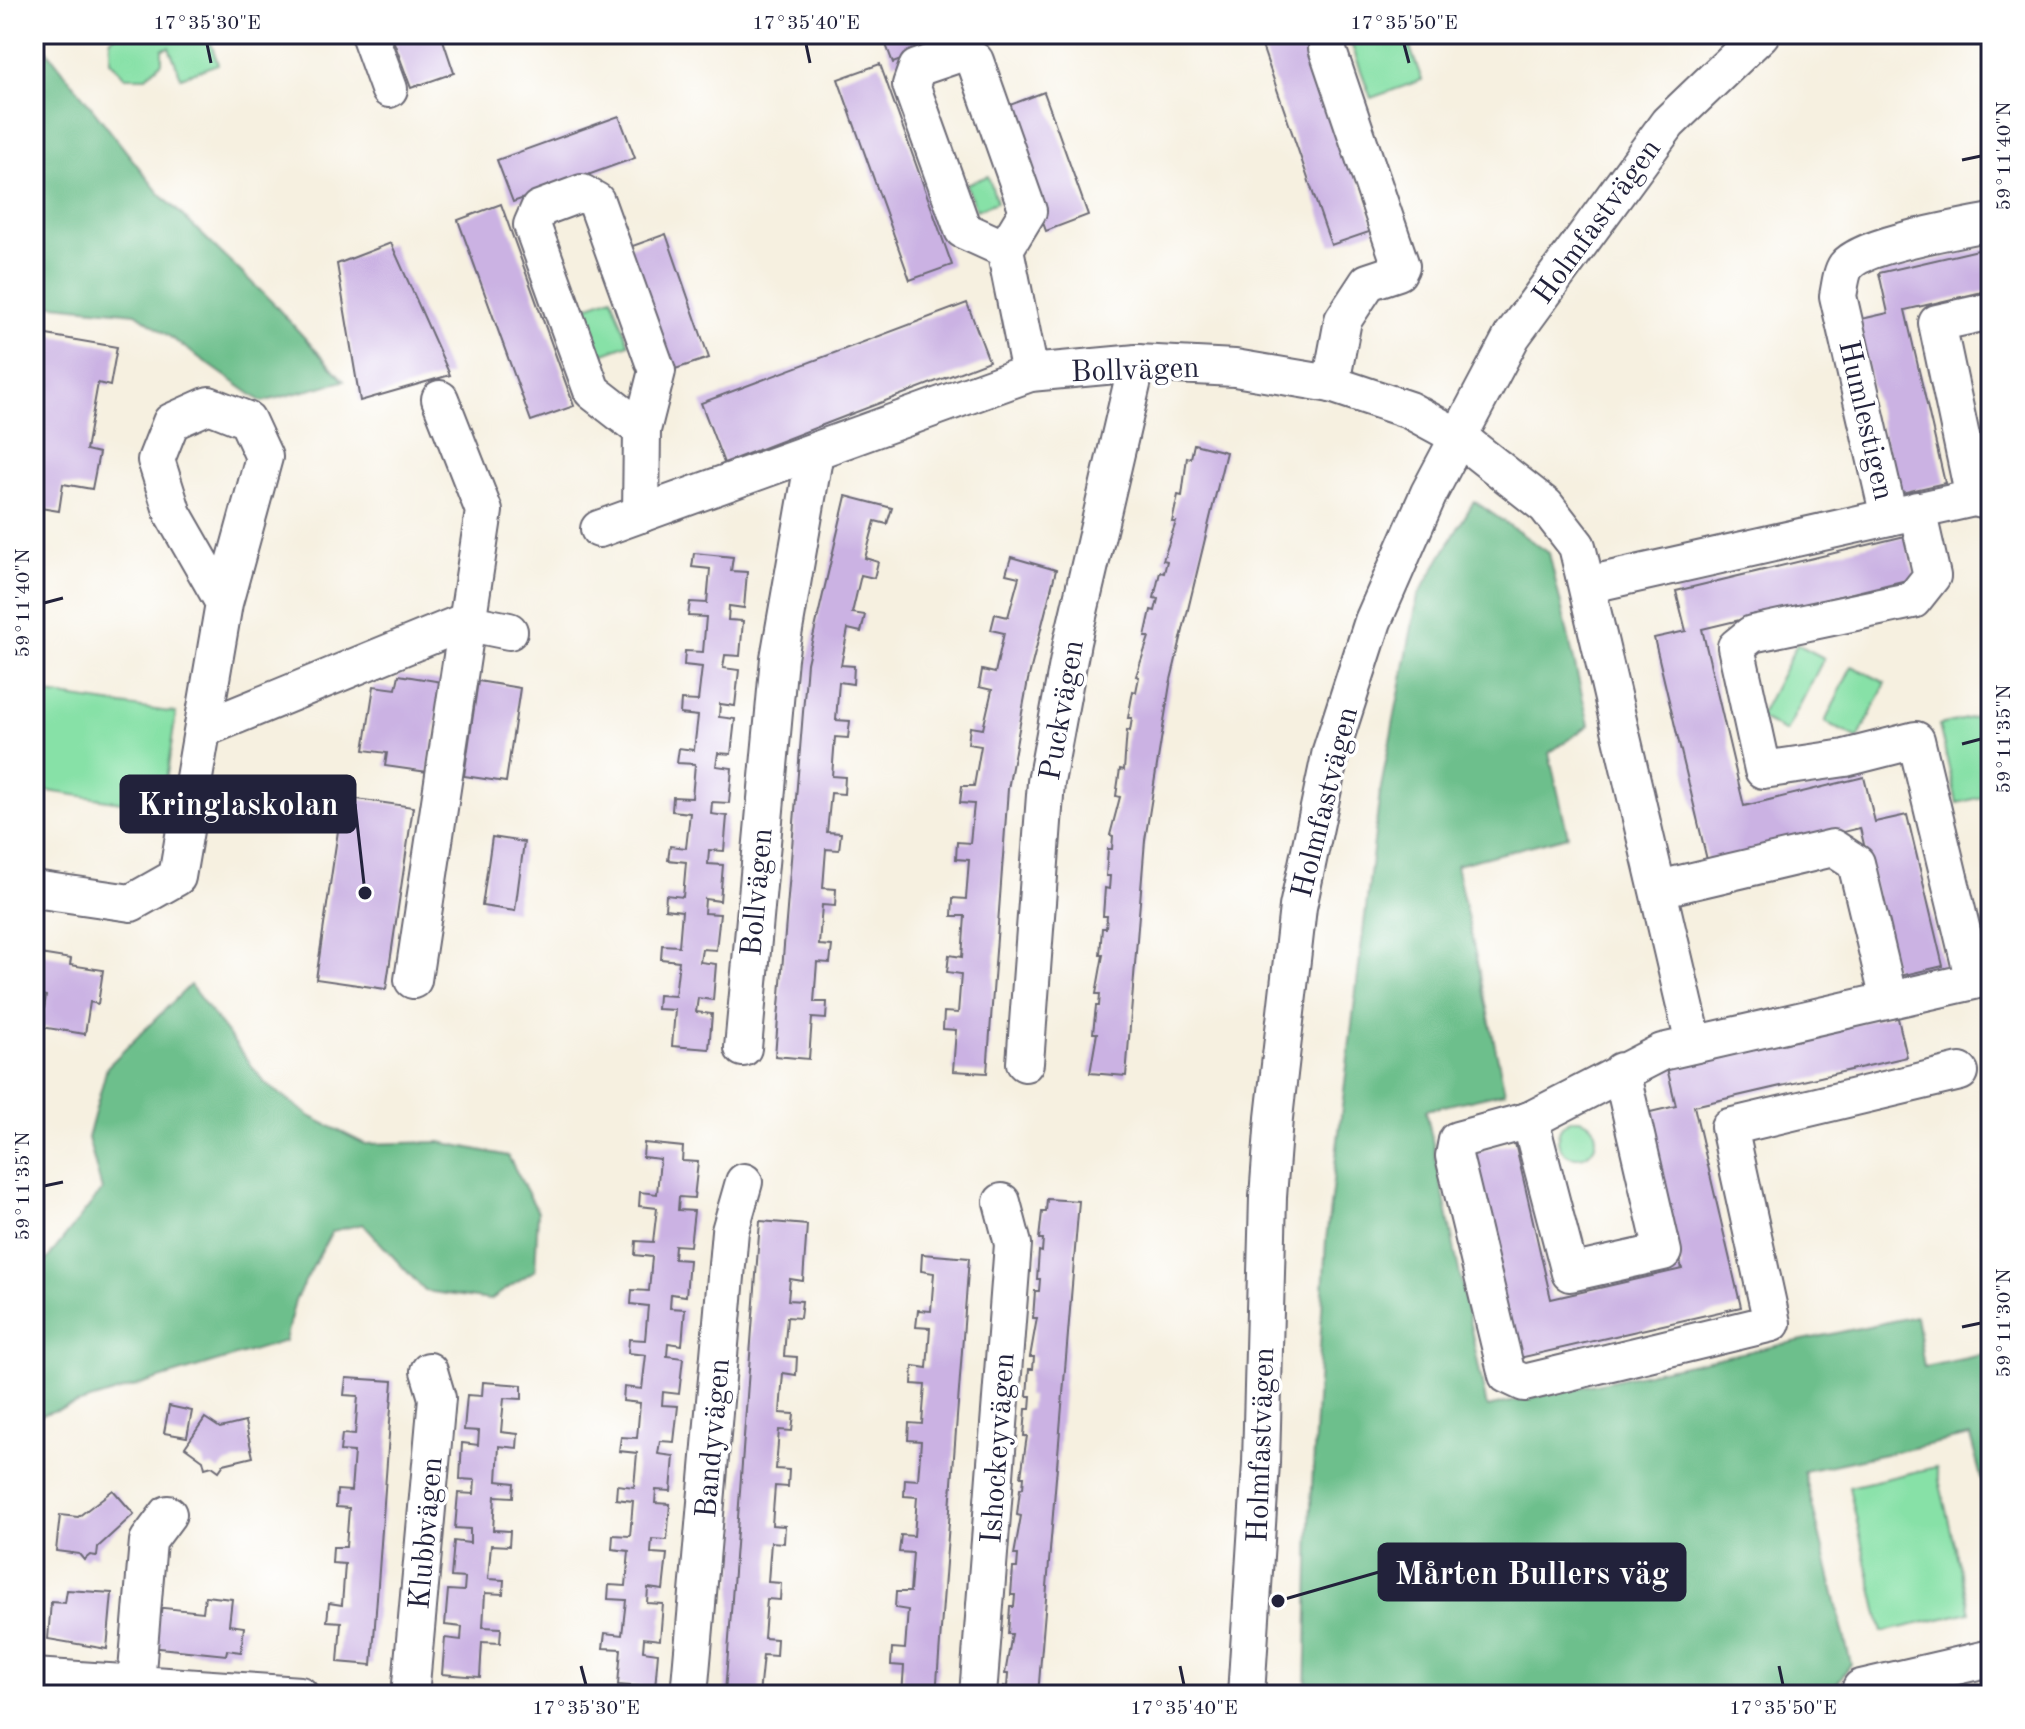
<svg xmlns="http://www.w3.org/2000/svg" width="2025" height="1729" viewBox="0 0 2025 1729" font-family="'Old Standard TT',serif">
  <rect width="100%" height="100%" fill="#fff"/>
  <filter id="ink" filterUnits="userSpaceOnUse"><feTurbulence type="fractalNoise" baseFrequency=".0125" numOctaves="2"/><feDisplacementMap in="SourceGraphic" scale="16" xChannelSelector="R" yChannelSelector="G"/><feConvolveMatrix kernelMatrix="1 2 1 2 8 2 1 2 1" color-interpolation-filters="sRGB"/></filter>
  <filter id="wash" filterUnits="userSpaceOnUse"><feTurbulence type="fractalNoise" baseFrequency=".006" numOctaves="4" result="noise"/><feDisplacementMap in="SourceGraphic" scale="32" xChannelSelector="R" yChannelSelector="G"/><feGaussianBlur stdDeviation="1.8" result="paint"/><feColorMatrix in="noise" values="0 0 0 0 0 0 0 0 0 0 0 0 0 0 0 0 0 1.4 0 .05"/><feComposite in="paint" operator="in"/></filter>
  <g filter="url(#wash)">
    <rect width="100%" height="100%" fill="#f6f0e0"/>
    <g fill="#87e1a7" stroke="#548271" stroke-width="2">
      <path d="M116,34H208L218,64L181,77L169,47L162,49V62L146,77H125L110,61V40Z"/>
      <path d="M1376,34H1405L1422,80L1371,98L1351,43Z"/>
      <path d="M988,176L997,202L976,210L966,184Z"/>
      <path d="M612,297L629,344L599,355L581,308Z"/>
      <path d="M1797,644L1824,658L1786,732L1759,718Z"/>
      <path d="M1852,666L1886,683L1858,739L1825,722Z"/>
      <path d="M34,692L176,713L162,808L34,789Z"/>
      <path d="M1979,716L1991,769V795L1957,803L1939,725Z"/>
      <circle cx="1577" cy="1138" r="19"/>
      <path d="M1936,1467L1970,1612L1882,1632L1849,1487Z"/>
    </g>
    <g fill="#6dbf8c" stroke="#487064" stroke-width="2">
      <path d="M34,34L159,193L270,300L344,381L262,402L136,313L34,303Z"/>
      <path d="M1474,501L1549,553L1589,725L1549,753L1568,836L1456,865L1505,1092L1426,1110L1487,1407L1916,1316L1924,1367L1991,1353V1515L1970,1436L1804,1471L1851,1664L1828,1695H1306L1310,1523L1326,1240L1380,792L1418,596Z"/>
      <path d="M190,985L265,1083L311,1117L365,1144L440,1142L508,1156L538,1212L535,1270L490,1300L425,1291L363,1224L332,1231L295,1300L285,1341L34,1417V1276L102,1190L88,1138L107,1067Z"/>
    </g>
    <g id="blocks">
      <g fill="#cbb2e3">
        <path d="M391,34H441L454,73L411,88Z"/>
        <path d="M882,34H970L893,63Z"/>
        <path d="M1285,34H1307L1375,230L1331,245L1261,43Z"/>
        <path d="M880,64L952,265L910,280L838,79Z"/>
        <path d="M1044,92L1088,215L1046,231L1002,108Z"/>
        <path d="M619,116L635,158L513,202L497,160Z"/>
        <path d="M501,204L574,406L531,421L458,220Z"/>
        <path d="M666,234L709,358L666,372L624,249Z"/>
        <path d="M391,243L450,375L360,401L337,264Z"/>
        <path d="M1991,247V290L1905,310L1945,483L1897,494L1857,320L1888,313L1879,273Z"/>
        <path d="M967,303L989,361L724,463L701,403Z"/>
        <path d="M41,334L117,347L110,386L98,383L86,450L99,453L92,489L63,484L59,511L34,507V377Z"/>
        <path d="M1194,444L1226,452L1170,684L1145,840L1126,1076L1090,1073L1097,1033H1093L1096,1006H1099L1100,994H1096L1103,955H1100L1102,928H1106L1107,916H1103L1105,888L1109,889L1110,876H1106L1108,849H1112L1113,836L1110,835L1120,797L1116,796L1120,769L1124,770L1127,730L1130,731L1132,718H1128L1133,691L1136,692L1139,677L1136,676L1149,637H1145L1151,610L1155,611L1158,599L1154,598L1160,572L1164,573L1167,561L1163,560L1176,522H1172L1178,495L1182,496L1187,457L1191,458Z"/>
        <path d="M846,496L892,508L887,524L875,521L865,558L878,562L874,578L861,575L852,613L865,615L861,632L848,629L841,665L854,666L853,684L839,682L836,720L850,721L848,738L835,737L832,776L845,777L844,794L831,793L827,832L841,833L839,850L826,849L823,888L836,889L835,906L822,905L819,945L832,946L830,963L817,962L814,1002H827L826,1019L812,1018L809,1059L775,1056L807,663Z"/>
        <path d="M1905,536L1915,578L1702,629L1744,806L1864,777L1875,822L1907,815L1943,966L1896,977L1860,828L1708,864L1654,638L1686,631L1676,591Z"/>
        <path d="M694,553L733,557L731,571L747,572L744,608L729,606L728,620L743,621L740,656L725,655L723,668L739,670L735,706L720,704L719,717L735,719L731,754L718,753L716,766L732,768L729,803L712,802L711,814L727,816L724,851L709,850L708,864L723,865L720,901L705,899L704,913L720,914L716,950L702,949L700,962L716,964L713,1000L698,998L696,1012L712,1014L709,1049L672,1046L675,1010L657,1009L658,995L675,996L679,961L661,959L662,945L679,946L682,911L665,909L666,895L683,897L686,862L668,860L670,846L686,848L690,813L672,811L673,797L692,798L695,764L677,763L679,748L694,750L698,716L680,714L681,700L698,701L702,667L684,665L685,651L703,652L706,617L688,616L690,602L707,603L710,569L692,567Z"/>
        <path d="M1011,557L1056,570L1028,680L1008,789L987,1073L953,1071L956,1030L943,1029L944,1012L958,1013L961,974L947,972L949,955L962,957L965,916H952L953,898L966,899L969,860L956,859L957,842L970,843L974,804L960,803L962,786H974L981,746L968,744L970,727L983,729L992,690L979,687L982,670L995,673L1004,633L991,630L995,614L1008,617L1019,577L1006,574Z"/>
        <path d="M399,675L442,682L428,772L385,766L387,753L364,750L374,686L396,689Z"/>
        <path d="M478,681L520,688L506,782L464,776Z"/>
        <path d="M343,797L413,807L386,989L316,979Z"/>
        <path d="M492,837L524,842L515,911L482,906Z"/>
        <path d="M34,953L71,959L70,965L103,970L98,1004L90,1002L85,1034L41,1027L46,996L38,994L34,1007Z"/>
        <path d="M1897,1014L1907,1057L1694,1106L1741,1307L1515,1359L1468,1154L1515,1143L1551,1299L1682,1269L1646,1113L1676,1106L1667,1068Z"/>
        <path d="M644,1143L683,1147L682,1161L698,1162L694,1198L679,1197L678,1210L694,1211L690,1246L675,1245L674,1259L689,1260L686,1296L671,1294L670,1308L685,1309L682,1345L668,1343L667,1356L683,1358L679,1394L663,1392L662,1405L678,1406L674,1442L660,1441L658,1454L674,1456L671,1491L656,1490L655,1503L670,1504L667,1540L652,1539L651,1553L667,1554L663,1590L648,1588L647,1603L663,1604L660,1640L644,1638L643,1651L658,1653L655,1688L618,1685L621,1649L603,1648L605,1633L622,1635L626,1600L608,1599L609,1585L626,1586L629,1551L612,1549L613,1535L630,1536L633,1501L616,1499L617,1485L634,1487L637,1453L619,1451L621,1437L637,1438L640,1403L623,1401L624,1387L642,1389L646,1355L628,1353L629,1339L645,1340L648,1306L631,1304L632,1290L649,1291L652,1257L635,1255L636,1241L653,1242L657,1208L639,1206L640,1192L657,1194L660,1159L643,1157Z"/>
        <path d="M1047,1199L1079,1201L1038,1695H1003L1004,1686L1007,1687L1008,1674H1005L1012,1634H1008L1010,1607H1014L1015,1595H1011L1013,1568H1017L1018,1555H1014L1021,1516L1017,1515L1020,1489L1023,1488L1024,1476H1021L1027,1436H1024L1026,1409H1030L1031,1396H1027L1029,1369H1033L1034,1357H1030L1037,1318H1033L1035,1291H1039L1040,1279H1037L1039,1251L1042,1252L1043,1239H1039L1042,1212H1046Z"/>
        <path d="M760,1221L807,1225L803,1281L790,1279L788,1300L802,1301L800,1318L787,1317L784,1356L797,1357L796,1375L783,1373L780,1413L794,1414L792,1431L779,1430L776,1469L789,1470L788,1487L775,1486L772,1525L785,1526L784,1543L771,1542L768,1582L781,1583L780,1600L767,1599L764,1638L777,1639L776,1656L763,1655L759,1695H747L725,1693Z"/>
        <path d="M922,1254L969,1258L936,1695H902L904,1666L891,1665L892,1648L905,1649L908,1610L895,1608L896,1592H910L913,1553L899,1552L901,1535L914,1536L917,1497L904,1496L905,1479L918,1480L921,1441L908,1440L909,1423L922,1424L925,1385L912,1384L913,1366L927,1368L930,1328L916,1327L918,1310L931,1311L934,1273L921,1271Z"/>
        <path d="M346,1378L393,1381L372,1665L338,1662L341,1622L327,1621L329,1603L342,1605L345,1564L332,1563L333,1547H346L349,1508L336,1507L337,1490L351,1491L354,1452L340,1451L342,1434L355,1435L358,1396L344,1395Z"/>
        <path d="M483,1382L522,1385V1399L504,1398L501,1432L518,1434L517,1448L499,1446L497,1481L514,1483L513,1497L495,1496L493,1530L510,1531L509,1546L491,1545L488,1579L504,1580L503,1594L485,1593L483,1627L501,1628L500,1643L482,1642L480,1677L442,1674L445,1638L461,1640L462,1627L445,1625L448,1590L464,1591L465,1578L451,1577L454,1541L470,1543V1529L455,1528L458,1493L474,1494L475,1480L460,1479L462,1443L478,1445L479,1431L464,1430L467,1395L482,1396Z"/>
        <path d="M169,1406L192,1411L187,1437L164,1433Z"/>
        <path d="M205,1418L220,1428L245,1422L253,1457L224,1464L219,1471L212,1466L205,1468L203,1460L185,1447Z"/>
        <path d="M113,1490L134,1514L98,1547L97,1556L90,1555L84,1560L79,1554L56,1551L60,1515L78,1517Z"/>
        <path d="M67,1590L112,1593L107,1649L48,1639L51,1602L65,1603Z"/>
        <path d="M205,1596L232,1599L229,1625L244,1627L241,1652L227,1650L226,1655L150,1647L154,1607L203,1612Z"/>
      </g>
    </g>
  </g>
  <g filter="url(#ink)">
    <use href="#blocks" fill-opacity="0" stroke="#6c6a75" stroke-width="2"/>
    <g fill="none" stroke-linecap="round" stroke-linejoin="round">
      <defs>
        <g id="minor">
          <path d="M369,34L389,89"/>
          <path d="M1005,249L1028,211L975,61L961,53L917,68L911,85L963,230L1005,249L1030,373"/>
          <path d="M1331,384L1343,320L1368,282L1398,272L1401,266L1327,48L1330,35L1334,34"/>
          <path d="M1974,498L1937,323L1991,311"/>
          <path d="M641,514L642,430L592,391L532,225L539,209L582,193L596,201L657,371L642,430"/>
          <path d="M1889,517L1838,296C1840,287 1841,273 1846,266C1861,245 1963,228 1991,222"/>
          <path d="M599,529L1030,373L1137,363L1235,368L1331,384L1409,410L1457,436L1546,506L1577,546L1694,1044"/>
          <path d="M1587,585L1974,498L1991,502"/>
          <path d="M203,729L464,622L509,631"/>
          <path d="M34,889L131,903L177,877L224,603L264,457L247,420L209,405L171,422L156,460L173,514L224,603"/>
          <path d="M1659,889L1833,848L1856,863L1889,1000"/>
          <path d="M413,980L484,511L440,399"/>
          <path d="M743,1048L779,658L815,452"/>
          <path d="M1025,1063L1046,782L1072,642L1137,363"/>
          <path d="M1621,1071L1663,1252L1570,1273L1530,1120L1662,1052L1974,981L1916,740L1845,758L1763,770L1736,647L1752,634L1913,600L1932,576L1917,510"/>
          <path d="M1530,1120L1457,1140L1454,1156L1507,1375L1524,1383L1772,1323L1729,1127L1960,1072"/>
          <path d="M34,1677L300,1695"/>
          <path d="M135,1695L148,1541L168,1514"/>
          <path d="M410,1695L437,1398L429,1371"/>
          <path d="M689,1695L730,1231L744,1182"/>
          <path d="M978,1695L1013,1244L1002,1202"/>
          <path d="M1246,1695L1261,1463L1268,1197L1274,1118L1298,907L1331,751L1373,621L1429,493L1512,336L1668,123L1761,34"/>
          <path d="M1862,1695L1861,1688L1991,1658"/>
        </g>
      </defs>
      <use href="#minor" stroke="#6c6a75" stroke-width="40"/>
      <use href="#minor" stroke="#fff" stroke-width="36"/>
    </g>
  </g>
  <path fill="none" stroke="#22223b" stroke-width="3" d="M207,44L211,63M806,44L810,63M1404,44L1409,63M1962,160L1981,156M44,603L63,598M1962,744L1981,739M44,1186L63,1182M1962,1327L1981,1323M581,1666L586,1685M1180,1666L1184,1685M1779,1666L1783,1685"/>
  <g text-anchor="middle" stroke-width="7" stroke-linejoin="round" paint-order="stroke">
    <g font-size="30" fill="#22223b" stroke="#fff">
      <text transform="translate(1596 221) rotate(-54)" y="10">Holmfastvägen</text>
      <text transform="translate(1135 369) rotate(-2)" y="10">Bollvägen</text>
      <text transform="translate(1867 420) rotate(77)" y="10">Humlestigen</text>
      <text transform="translate(1061 710) rotate(-80)" y="10">Puckvägen</text>
      <text transform="translate(1324 802) rotate(-76)" y="10">Holmfastvägen</text>
      <text transform="translate(756 892) rotate(-85)" y="10">Bollvägen</text>
      <text transform="translate(712 1438) rotate(-85)" y="10">Bandyvägen</text>
      <text transform="translate(1260 1445) rotate(-88)" y="10">Holmfastvägen</text>
      <text transform="translate(997 1448) rotate(-86)" y="10">Ishockeyvägen</text>
      <text transform="translate(425 1533) rotate(-85)" y="10">Klubbvägen</text>
    </g>
  </g>
  <path fill="none" stroke="#22223b" stroke-width="3" d="M365 893L355 804M1278 1601L1379 1572"/>
  <g fill="#22223b" stroke="#fff" stroke-width="3">
    <circle cx="365" cy="893" r="8"/>
    <circle cx="1278" cy="1601" r="8"/>
  </g>
  <g fill="#22223b" stroke="#22223b" stroke-width="3">
    <rect x="121" y="776" width="234" height="56" rx="8"/>
    <rect x="1379" y="1544" width="306" height="56" rx="8"/>
  </g>
  <g font-size="32" text-anchor="middle" font-weight="bold" fill="#fff">
    <text x="238" y="815">Kringlaskolan</text>
    <text x="1532" y="1584">Mårten Bullers väg</text>
  </g>
  <rect width="2025" height="1729" fill="none" stroke="#fff" stroke-width="88"/>
  <rect x="44" y="44" width="1937" height="1641" fill="none" stroke="#22223b" stroke-width="3"/>
  <g font-size="20" text-anchor="middle" fill="#22223b">
    <text x="207" y="29">17°35'30"E</text>
    <text x="806" y="29">17°35'40"E</text>
    <text x="1404" y="29">17°35'50"E</text>
    <text transform="translate(2003 156) rotate(-90)" y="7">59°11'40"N</text>
    <text transform="translate(22 603) rotate(-90)" y="7">59°11'40"N</text>
    <text transform="translate(2003 739) rotate(-90)" y="7">59°11'35"N</text>
    <text transform="translate(22 1186) rotate(-90)" y="7">59°11'35"N</text>
    <text transform="translate(2003 1323) rotate(-90)" y="7">59°11'30"N</text>
    <text x="586" y="1714">17°35'30"E</text>
    <text x="1184" y="1714">17°35'40"E</text>
    <text x="1783" y="1714">17°35'50"E</text>
  </g>
</svg>
